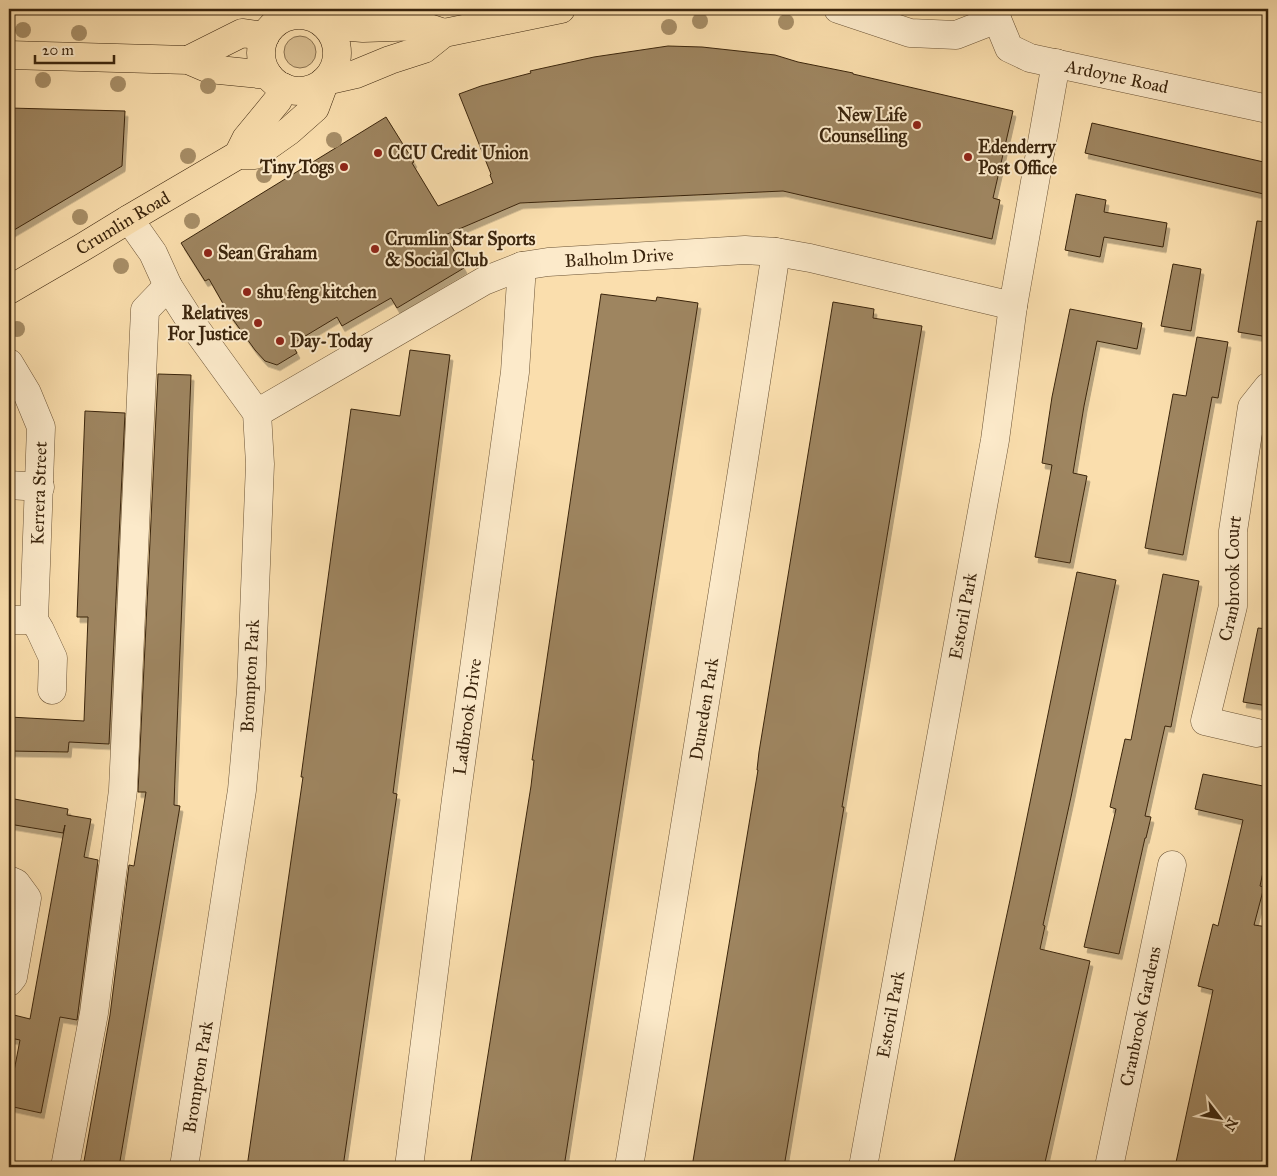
<svg xmlns="http://www.w3.org/2000/svg" width="1277" height="1176" viewBox="0 0 1277 1176" font-family="'IM FELL Great Primer',serif">
  <defs>
    <filter id="shadow"><feDropShadow dx="3" dy="5.5" stdDeviation="0" flood-color="#0004"/></filter>
  </defs>
  <rect width="100%" height="100%" fill="#fadead"/>
  <filter id="stains"><feTurbulence type="fractalNoise" baseFrequency=".004" numOctaves="4"/><feColorMatrix values="0 0 0 0 .2 0 0 0 0 .09 0 0 0 0 .02 0 0 0 .5 -.17"/></filter>
  <radialGradient id="worn" r=".72"><stop offset=".6" stop-color="#630" stop-opacity="0"/><stop offset="1" stop-color="#630" stop-opacity=".3"/></radialGradient>
  <circle fill="#dabf92" stroke="#8a7250" cx="300" cy="52" r="16"/>
  <g fill="#9e8560" stroke="#3b250d" filter="url(#shadow)">
    <path d="M668,46L702,47L775,55L798,62L853,73V74L1013,111L993,198L1000,200L992,239L783,191L520,203L445,235L464,268L397,308L391,298L342,326L337,317L292,344L297,353L277,365L265,361L255,350L229,314L209,279L205,281L181,243L386,117L414,162L412,163L438,206L472,192L493,183L490,175L491,174L459,94L481,86L531,73L530,71L594,57Z"/>
    <path d="M9,108L125,111L122,166L9,233Z"/>
    <path d="M1092,123L1268,163V195L1085,153Z"/>
    <path d="M1076,194L1106,200L1104,212L1167,223L1163,247L1104,237L1100,257L1065,250Z"/>
    <path d="M1257,221L1268,222V337L1238,332Z"/>
    <path d="M1173,264L1201,269L1191,331L1161,326Z"/>
    <path d="M601,294L656,301L657,297L698,303L564,1167H470L531,786L534,760H532L537,726Z"/>
    <path d="M833,302L874,309L873,318L922,326L842,807H844L784,1167H692L758,770H757L759,752Z"/>
    <path d="M1070,309L1142,323L1137,349L1097,341L1084,406L1073,473L1087,476L1070,563L1035,557L1052,465L1042,463L1052,397Z"/>
    <path d="M1197,337L1228,342L1218,398L1212,397L1183,555L1145,548L1173,394L1186,396Z"/>
    <path d="M410,350L450,355L393,793L397,794L343,1167H247L303,777H301L351,409L400,416Z"/>
    <path d="M158,374L191,375L175,777L174,805L180,806L119,1167H83L110,1015L129,865L134,866L146,792H138Z"/>
    <path d="M85,411L125,413L109,744L69,742L68,752L9,751V717L84,721L88,617H77Z"/>
    <path d="M1077,572L1116,580L1071,797L1043,925L1045,926L1040,949L1090,961L1044,1167H953L1013,886Z"/>
    <path d="M1163,574L1199,581L1171,727L1165,726L1145,816L1151,817L1146,838H1145L1119,954L1084,947L1116,809L1110,807L1125,739L1131,740Z"/>
    <path d="M1258,628L1268,629V706L1243,702Z"/>
    <path d="M1203,774L1268,787V849L1260,886L1264,887L1254,925L1268,927V1167H1175L1213,990L1198,986L1213,924L1218,926L1243,820L1195,809Z"/>
    <path d="M9,798L68,809L67,815L91,819L84,857L98,860L77,1020L60,1017L41,1113L9,1106V1097L20,1040L10,1038L14,1015L30,1019L65,825L63,833L9,824Z"/>
  </g>
  <g fill="none" stroke-linecap="round" stroke-linejoin="round">
    <defs>
      <g id="minor">
        <path d="M838,9L910,33L956,35L997,19"/>
        <path id="s1" d="M994,9L997,19L1009,48L1030,58L1268,109"/>
        <path d="M129,219L153,253L168,286L191,322L257,413L260,464L251,690L242,790L184,1167"/>
        <path d="M9,363L27,393L41,427L34,620L40,630L53,658L52,690"/>
        <path id="s2" d="M257,413L484,281L522,266L548,262L745,250L776,252L810,258L1013,306"/>
        <path d="M9,485L40,487"/>
        <path d="M9,620H34"/>
        <path id="s3" d="M1257,733L1205,721L1233,606V531L1252,407L1268,387"/>
        <path d="M9,880L16,883L27,898L13,977L9,982"/>
        <path d="M65,1167L94,1013L123,790L145,310L168,286"/>
        <path id="s4" d="M409,1167L456,799L515,372L522,266"/>
        <path id="s5" d="M629,1167C679,862 730,557 776,252"/>
        <path id="s6" d="M863,1167L995,440L1013,306L1056,63"/>
        <path id="s7" d="M1109,1167L1172,865"/>
      </g>
      <g id="major">
        <path d="M9,55L188,60L209,69L268,75"/>
        <path d="M188,60L242,33L265,36"/>
        <path d="M238,155L246,139L278,100L283,87"/>
        <path id="s8" d="M9,290L83,247L129,219L238,155H255L289,131L315,108L325,81"/>
      </g>
      <g id="highway">
        <circle cx="299" cy="53" r="38"/>
        <path d="M326,25L363,28L423,26L444,33"/>
        <path d="M325,81L356,74L390,60L424,49L444,33L561,9"/>
      </g>
    </defs>
    <use href="#minor" stroke="#6b5335" stroke-width="29"/>
    <use href="#major" stroke="#3b250d" stroke-width="29"/>
    <use href="#highway" stroke="#3b250d" stroke-width="29"/>
    <use href="#minor" stroke="#fceaca" stroke-width="28"/>
    <use href="#major" stroke="#fadead" stroke-width="28"/>
    <use href="#highway" stroke="#fadead" stroke-width="28"/>
  </g>
  <g fill="#a78e67">
    <circle cx="700" cy="21" r="8"/>
    <circle cx="786" cy="22" r="8"/>
    <circle cx="669" cy="27" r="8"/>
    <circle cx="23" cy="30" r="8"/>
    <circle cx="79" cy="33" r="8"/>
    <circle cx="43" cy="80" r="8"/>
    <circle cx="118" cy="84" r="8"/>
    <circle cx="208" cy="86" r="8"/>
    <circle cx="334" cy="140" r="8"/>
    <circle cx="188" cy="156" r="8"/>
    <circle cx="264" cy="175" r="8"/>
    <circle cx="80" cy="217" r="8"/>
    <circle cx="192" cy="221" r="8"/>
    <circle cx="121" cy="266" r="8"/>
    <circle cx="17" cy="329" r="8"/>
  </g>
  <g fill="#8f2418" stroke="#fceaca" stroke-width="2">
    <circle cx="917" cy="125" r="5"/>
    <circle cx="378" cy="153" r="5"/>
    <circle cx="968" cy="157" r="5"/>
    <circle cx="344" cy="167" r="5"/>
    <circle cx="375" cy="249" r="5"/>
    <circle cx="208" cy="253" r="5"/>
    <circle cx="247" cy="292" r="5"/>
    <circle cx="258" cy="323" r="5"/>
    <circle cx="280" cy="341" r="5"/>
  </g>
  <g text-anchor="middle" stroke-width="4" stroke-linejoin="round" paint-order="stroke">
    <g font-size="18" fill="#3b250d" stroke="#fceaca">
      <text dy="6" stroke="none"><textPath href="#s1" startOffset="154">Ardoyne Road</textPath></text>
      <text dy="6" stroke="none"><textPath href="#s8" startOffset="132">Crumlin Road</textPath></text>
      <text dy="6" stroke="none"><textPath href="#s2" startOffset="401">Balholm Drive</textPath></text>
      <text transform="translate(39 493) rotate(-88)" y="6">Kerrera Street</text>
      <text dy="6" stroke="none"><textPath href="#s3" startOffset="199">Cranbrook Court</textPath></text>
      <text dy="6" stroke="none"><textPath href="#s6" startOffset="560">Estoril Park</textPath></text>
      <text transform="translate(250 676) rotate(-87)" y="6">Brompton Park</text>
      <text dy="6" stroke="none"><textPath href="#s5" startOffset="464">Duneden Park</textPath></text>
      <text dy="6" stroke="none"><textPath href="#s4" startOffset="454">Ladbrook Drive</textPath></text>
      <text dy="6" stroke="none"><textPath href="#s6" startOffset="155">Estoril Park</textPath></text>
      <text dy="6" stroke="none"><textPath href="#s7" startOffset="154">Cranbrook Gardens</textPath></text>
      <text transform="translate(198 1077) rotate(-81)" y="6">Brompton Park</text>
    </g>
    <g font-size="18" font-weight="bold" fill="#3b250d" stroke="#fceaca" text-anchor="start">
      <text x="907" y="121" text-anchor="end">New Life<tspan x="907" dy="21">Counselling</tspan></text>
      <text x="978" y="153">Edenderry<tspan x="978" dy="21">Post Office</tspan></text>
      <text x="388" y="159">CCU Credit Union</text>
      <text x="334" y="173" text-anchor="end">Tiny Togs</text>
      <text x="385" y="245">Crumlin Star Sports<tspan x="385" dy="21">&amp; Social Club</tspan></text>
      <text x="218" y="259">Sean Graham</text>
      <text x="257" y="298">shu feng kitchen</text>
      <text x="248" y="319" text-anchor="end">Relatives<tspan x="248" dy="21">For Justice</tspan></text>
      <text x="290" y="347">Day-Today</text>
    </g>
  </g>
  <rect width="1277" height="1176" fill="none" stroke="#fadead" stroke-width="30"/>
  <rect x="10" y="10" width="1257" height="1156" fill="none" stroke="#3b250d" stroke-width="2.5"/>
  <rect x="15" y="15" width="1247" height="1146" fill="none" stroke="#3b250d"/>
  <g transform="translate(1220 1118) rotate(121)" stroke="#fceaca" stroke-width="4" paint-order="stroke">
  <path d="M0-4L9 19L0 12L-9 19Z" fill="#3b250d"/>
  <text y="-8" font-size="14" font-weight="bold" text-anchor="middle" fill="#3b250d">N</text>
  </g>
  <path d="M35 55v8h79v-8" fill="none" stroke="#3b250d" stroke-width="2.5"/>
  <text x="42" y="55" font-size="15" fill="#3b250d" stroke="#fceaca" stroke-width="4" paint-order="stroke">20 m</text>
  <rect width="100%" height="100%" filter="url(#stains)"/>
  <rect width="100%" height="100%" fill="url(#worn)"/>
</svg>
